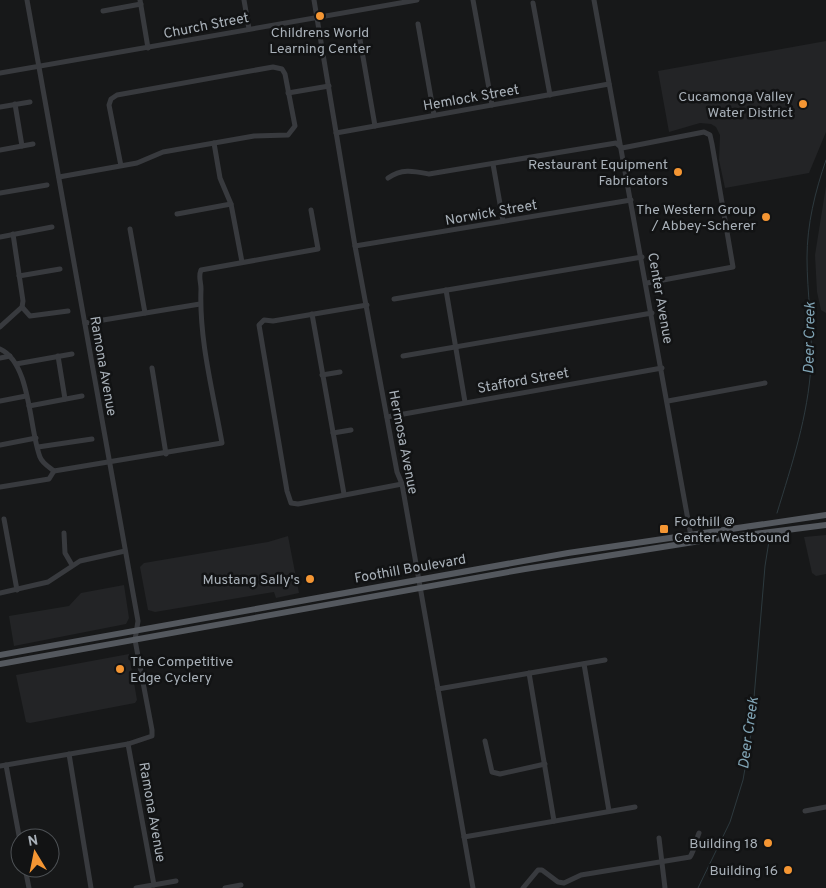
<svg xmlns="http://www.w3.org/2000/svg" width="826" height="888" viewBox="0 0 826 888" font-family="Overpass,sans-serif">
  <rect width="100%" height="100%" fill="#171819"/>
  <g fill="#232426">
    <path d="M826,41V132L809,173L725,188L719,160L720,135L716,127L711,124L700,123L669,132L658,71Z"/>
    <path d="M826,186V313L821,310L817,292L815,255Z"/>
    <path d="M826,535V574L816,576L812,573L804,537Z"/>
    <path d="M288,536L299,593L276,598L274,592L155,612L148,610L140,567L144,563L268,542Z"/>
    <path d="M124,585L129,618L126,624L14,646L9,616L69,606L81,593Z"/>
    <path d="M129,654L137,700L135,703L30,723L26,722L16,675Z"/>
  </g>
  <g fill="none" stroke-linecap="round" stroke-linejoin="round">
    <g stroke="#2d393e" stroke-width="1">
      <path d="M777,513C792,464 808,416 811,365C813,329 807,293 807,258C807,224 815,192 826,160"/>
      <path d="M698,888L730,822L743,780L751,734L765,566L769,541"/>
    </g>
    <g stroke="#383a3e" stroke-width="5">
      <path d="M140,0L148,48"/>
      <path d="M244,0L249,29"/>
      <path d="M314,0L355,246L397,472L402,484L473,888"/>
      <path d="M473,0L492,105"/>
      <path d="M594,0L692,542"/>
      <path d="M533,3L550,95"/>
      <path d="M103,11L141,4"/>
      <path d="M418,24L434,115"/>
      <path d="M359,34L375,126"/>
      <path d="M0,73L417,0"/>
      <path d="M288,93L329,86"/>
      <path d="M15,104L22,146"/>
      <path d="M0,107L30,102"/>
      <path d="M336,133L609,84"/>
      <path d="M214,143L220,178L231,204L242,262"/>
      <path d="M0,150L33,144"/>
      <path d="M493,164L503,221"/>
      <path d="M59,177L137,163L163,152L254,136L288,135L295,126L285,74L282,69L273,67L117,95L111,99L109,105L121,166"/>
      <path d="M388,178C402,168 414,171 429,174L616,143L622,148L704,132L710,135L712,144L733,267L647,283"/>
      <path d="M0,193L47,185"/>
      <path d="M177,214L231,204"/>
      <path d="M130,229L145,313"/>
      <path d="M0,237L52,227"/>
      <path d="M355,246L631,200"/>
      <path d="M19,276L60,269"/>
      <path d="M446,290L465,402"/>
      <path d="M394,299L642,257"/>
      <path d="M367,305L273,321L264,320L259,325L287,491L291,503L298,504L402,484"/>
      <path d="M22,307L30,316L68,311"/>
      <path d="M312,314L344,494"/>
      <path d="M85,323L200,304"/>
      <path d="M0,327L22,307L23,301L13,234"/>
      <path d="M0,349C31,363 29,429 40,457C42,463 49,467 54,471"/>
      <path d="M58,356L65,399"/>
      <path d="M403,356L652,313"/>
      <path d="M0,358L10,356"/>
      <path d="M16,364L72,354"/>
      <path d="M152,368L166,454"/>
      <path d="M322,375L340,372"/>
      <path d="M0,401L26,396"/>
      <path d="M668,401L765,383"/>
      <path d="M29,406L82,396"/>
      <path d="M387,417L662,368"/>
      <path d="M333,433L351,430"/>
      <path d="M0,445L36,438"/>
      <path d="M38,447L92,439"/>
      <path d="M54,471L222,443C213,392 199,340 201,289C201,281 198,277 201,270L318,249L311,210"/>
      <path d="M0,487L49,479L54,471"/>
      <path d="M4,519L17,590"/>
      <path d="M64,533L65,553L72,565"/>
      <path d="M0,593L48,582L80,561L125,551"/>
      <path d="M584,664L609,811"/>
      <path d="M529,673L554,821"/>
      <path d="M438,689L605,660"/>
      <path d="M485,741L492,772L500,774L545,764"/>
      <path d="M128,744L154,885"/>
      <path d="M69,754L91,888"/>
      <path d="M6,765L20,841"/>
      <path d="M0,766L128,744L152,736V730L135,640L138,621L27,0"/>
      <path d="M805,811L826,807"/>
      <path d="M464,837L635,807"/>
      <path d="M659,838L665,888"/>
      <path d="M25,868L29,888"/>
      <path d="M136,888L176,881"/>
      <path d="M225,888L241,885"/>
      <path d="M523,888L538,870H542L558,882L564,883L581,875L690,857C695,849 695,842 699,833"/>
    </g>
    <g stroke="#54585e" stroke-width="6">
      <path d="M0,655L568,553L826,515"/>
      <path d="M0,664L525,569L700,541L826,525"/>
    </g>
  </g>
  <g fill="#f59633" stroke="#121314" stroke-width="2">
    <circle cx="320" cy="16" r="5"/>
    <circle cx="803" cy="104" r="5"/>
    <circle cx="678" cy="172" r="5"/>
    <circle cx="766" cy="217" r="5"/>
    <rect x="659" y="524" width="10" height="10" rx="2.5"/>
    <circle cx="310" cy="579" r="5"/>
    <circle cx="120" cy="669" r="5"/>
    <circle cx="768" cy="843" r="5"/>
    <circle cx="788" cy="870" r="5"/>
  </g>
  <g text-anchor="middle" stroke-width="5" stroke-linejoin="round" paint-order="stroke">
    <g font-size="14" fill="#a9b1b9" stroke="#121314">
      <text transform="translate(206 25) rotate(-11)" y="5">Church Street</text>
      <text transform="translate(471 97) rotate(-10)" y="5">Hemlock Street</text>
      <text transform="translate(491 212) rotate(-10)" y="5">Norwick Street</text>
      <text transform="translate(661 298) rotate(80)" y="5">Center Avenue</text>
      <text transform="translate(104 366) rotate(80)" y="5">Ramona Avenue</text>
      <text transform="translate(523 380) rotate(-10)" y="5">Stafford Street</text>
      <text transform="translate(404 442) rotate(79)" y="5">Hermosa Avenue</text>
      <text transform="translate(410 568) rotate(-10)" y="5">Foothill Boulevard</text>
      <text transform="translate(153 812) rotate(80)" y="5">Ramona Avenue</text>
    </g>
    <g font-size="14" fill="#a9b1b9" stroke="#121314" text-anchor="end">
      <text x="320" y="37" text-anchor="middle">Childrens World<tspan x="320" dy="16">Learning Center</tspan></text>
      <text x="793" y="101">Cucamonga Valley<tspan x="793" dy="16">Water District</tspan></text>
      <text x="668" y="169">Restaurant Equipment<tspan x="668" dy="16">Fabricators</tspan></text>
      <text x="756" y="214">The Western Group<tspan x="756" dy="16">/ Abbey-Scherer</tspan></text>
      <text x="674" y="526" text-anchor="start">Foothill @<tspan x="674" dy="16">Center Westbound</tspan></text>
      <text x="300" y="584">Mustang Sally's</text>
      <text x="130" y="666" text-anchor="start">The Competitive<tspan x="130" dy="16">Edge Cyclery</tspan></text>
      <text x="758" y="848">Building 18</text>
      <text x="778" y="875">Building 16</text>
    </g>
    <g font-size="15" font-style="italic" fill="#80a4b5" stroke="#121314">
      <text transform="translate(809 338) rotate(-89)" y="5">Deer Creek</text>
      <text transform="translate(748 733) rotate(-82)" y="5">Deer Creek</text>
    </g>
  </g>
  <g transform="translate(35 853) rotate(350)"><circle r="24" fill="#121314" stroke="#4e5256"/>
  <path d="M0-4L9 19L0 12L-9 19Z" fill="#f59633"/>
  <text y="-8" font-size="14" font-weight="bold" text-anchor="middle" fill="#a9b1b9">N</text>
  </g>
</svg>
